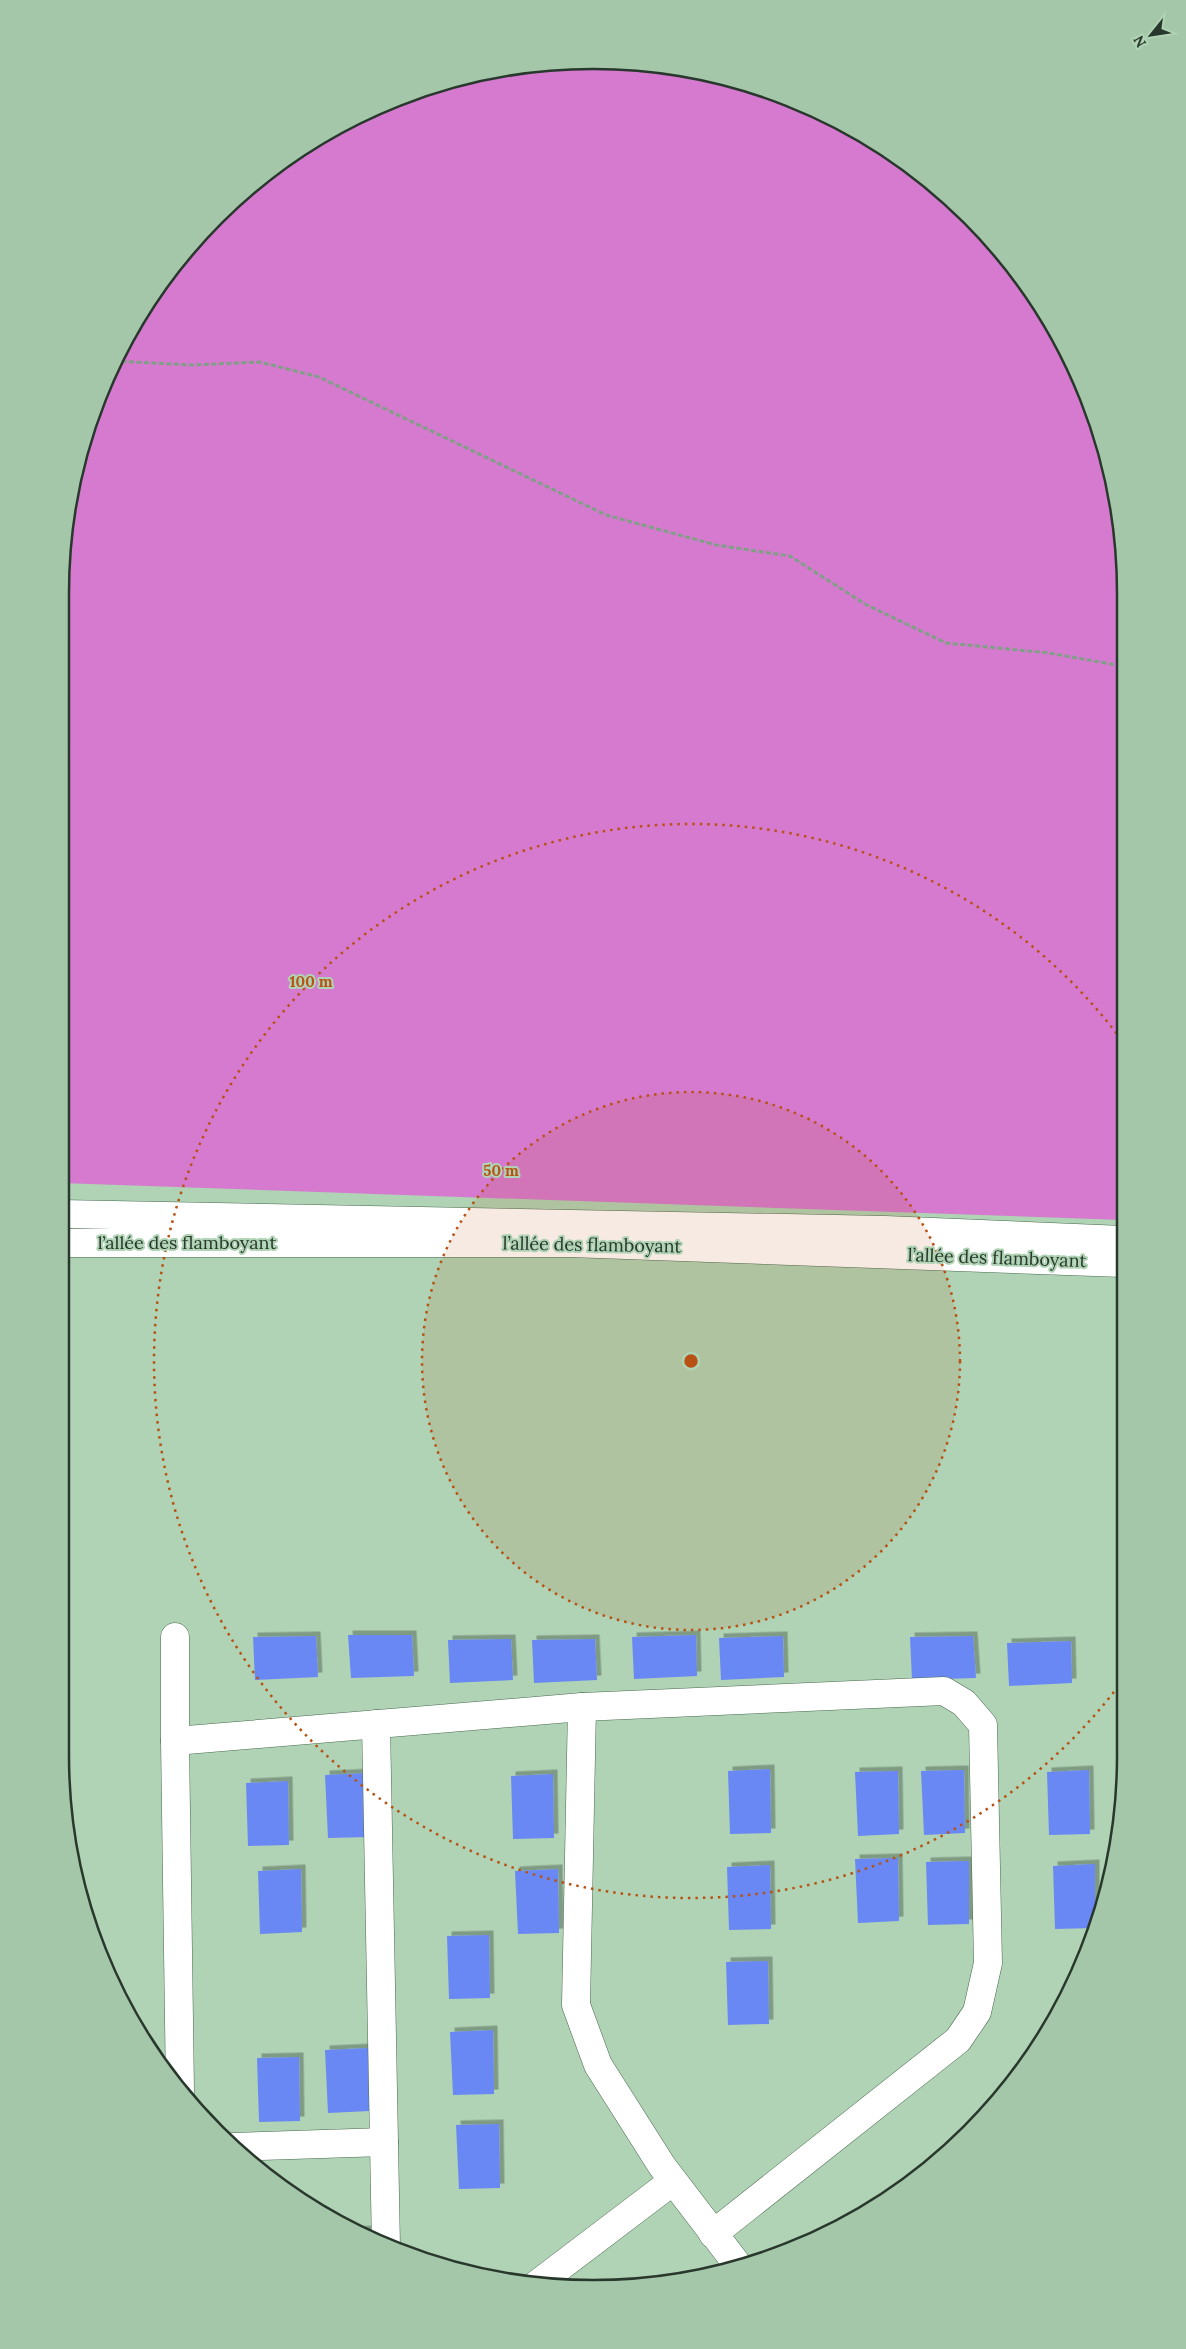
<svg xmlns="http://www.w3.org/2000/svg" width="1186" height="2349" viewBox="0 0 1186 2349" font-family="Lora,serif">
  <defs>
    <filter id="shadow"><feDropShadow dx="4.5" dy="-4.5" stdDeviation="0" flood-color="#0004"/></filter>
  </defs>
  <rect width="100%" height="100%" fill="#afd3b4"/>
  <path fill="#d67ad0" d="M628,61L731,78L828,115L944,192L1036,297L1098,421L1121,524L1123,1220L61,1183V558L78,455L115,358L170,269L234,200L241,192L326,132L421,88L523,65Z"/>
  <g fill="#6988f4" filter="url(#shadow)">
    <path d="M348,1635H412L414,1676L351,1678Z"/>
    <path d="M696,1635L697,1676L634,1679L632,1637Z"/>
    <path d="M316,1636L318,1677L255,1680L253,1637Z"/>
    <path d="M783,1636L784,1677L721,1680L719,1638Z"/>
    <path d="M973,1636L976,1678L912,1680L910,1637Z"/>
    <path d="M511,1639L513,1680L450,1683L448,1640Z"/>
    <path d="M595,1639L597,1680L534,1683L532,1640Z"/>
    <path d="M1071,1641L1072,1683L1009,1686L1007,1643Z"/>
    <path d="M770,1769L771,1833L730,1834L728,1771Z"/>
    <path d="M964,1770L965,1833L924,1835L921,1771Z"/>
    <path d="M1089,1770L1090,1834L1049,1835L1047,1772Z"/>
    <path d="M898,1771L899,1834L858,1836L855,1772Z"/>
    <path d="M368,1773L369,1837L328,1838L325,1775Z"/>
    <path d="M553,1774L554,1838L513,1839L511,1776Z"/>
    <path d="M288,1781L289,1845L248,1846L246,1783Z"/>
    <path d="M898,1858L899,1921L858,1923L855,1859Z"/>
    <path d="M969,1861V1924L928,1925L926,1862Z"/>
    <path d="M1095,1864V1928L1055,1929L1053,1866Z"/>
    <path d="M770,1865L771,1929L729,1930L727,1867Z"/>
    <path d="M301,1869L302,1932L260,1934L258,1871Z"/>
    <path d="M558,1869L559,1933L518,1934L515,1871Z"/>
    <path d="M489,1935L490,1998L449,1999L447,1936Z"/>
    <path d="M768,1961L769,2024L728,2025L726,1962Z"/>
    <path d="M493,2030L494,2094L453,2095L450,2032Z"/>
    <path d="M368,2048L369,2111L328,2113L325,2050Z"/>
    <path d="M299,2057L300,2121L259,2122L257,2058Z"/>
    <path d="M499,2124L500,2188L459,2189L456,2125Z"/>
    <path d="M368,2230V2238L353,2231Z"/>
  </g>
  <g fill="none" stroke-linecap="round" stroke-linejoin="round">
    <defs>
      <g id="street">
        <path d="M61,1214L885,1230L1123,1240"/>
        <path d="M60,1243H570L1123,1263"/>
        <path d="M175,1637V1741L180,2091"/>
        <path d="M582,1707L576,2005L598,2065L662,2166L740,2268"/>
        <path d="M376,1724L386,2247"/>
        <path d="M175,1741L582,1707L944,1691L964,1703L983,1725L988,1963L977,2012L958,2040L713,2234"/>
        <path d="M233,2147L384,2142"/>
        <path d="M536,2285L673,2181"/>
      </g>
    </defs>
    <use href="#street" stroke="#496a4f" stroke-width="29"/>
    <path stroke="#819e86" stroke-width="3" stroke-dasharray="5 2.5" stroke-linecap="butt" d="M114,361L193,365L260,362L319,377L606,515L716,545L790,556L865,604L946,643L1049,653L1122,666"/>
    <use href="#street" stroke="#fff" stroke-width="28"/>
  </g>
  <circle cx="691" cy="1361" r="269" fill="#b85114" fill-opacity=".12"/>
  <g fill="none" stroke="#b85114" stroke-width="2.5" stroke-dasharray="2.5 5">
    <circle cx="691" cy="1361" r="269"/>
    <path d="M1123 1680A537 537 0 1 1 1123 1042"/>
  </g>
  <g text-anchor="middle" stroke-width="4" stroke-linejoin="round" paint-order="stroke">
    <g font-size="18" fill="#29382c" stroke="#afd3b4">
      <text x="187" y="1249">l’allée des flamboyant</text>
      <text transform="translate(592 1245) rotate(1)" y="6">l’allée des flamboyant</text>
      <text transform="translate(997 1258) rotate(2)" y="6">l’allée des flamboyant</text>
    </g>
  </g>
  <path d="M0 0H1186V2349H0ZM593 69H593A524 524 0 0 1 1117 593V1756A524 524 0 0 1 593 2280H593A524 524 0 0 1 69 1756V593A524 524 0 0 1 593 69Z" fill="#a4c7a9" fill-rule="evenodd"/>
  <path fill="none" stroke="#29382c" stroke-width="2.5" d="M593 69H593A524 524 0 0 1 1117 593V1756A524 524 0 0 1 593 2280H593A524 524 0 0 1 69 1756V593A524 524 0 0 1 593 69Z"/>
  <circle cx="691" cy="1361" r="8" fill="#b85114" stroke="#afd3b4" stroke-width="2.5"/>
  <g font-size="15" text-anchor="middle" font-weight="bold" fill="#b85114" stroke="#afd3b4" stroke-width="4" stroke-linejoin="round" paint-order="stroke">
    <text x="311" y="987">100 m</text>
    <text x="501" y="1176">50 m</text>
  </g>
  <g transform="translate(1151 35) rotate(240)" stroke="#afd3b4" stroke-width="4" paint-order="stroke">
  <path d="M0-4L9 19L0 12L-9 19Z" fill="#29382c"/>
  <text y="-8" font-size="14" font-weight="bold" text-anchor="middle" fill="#29382c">N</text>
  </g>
</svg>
